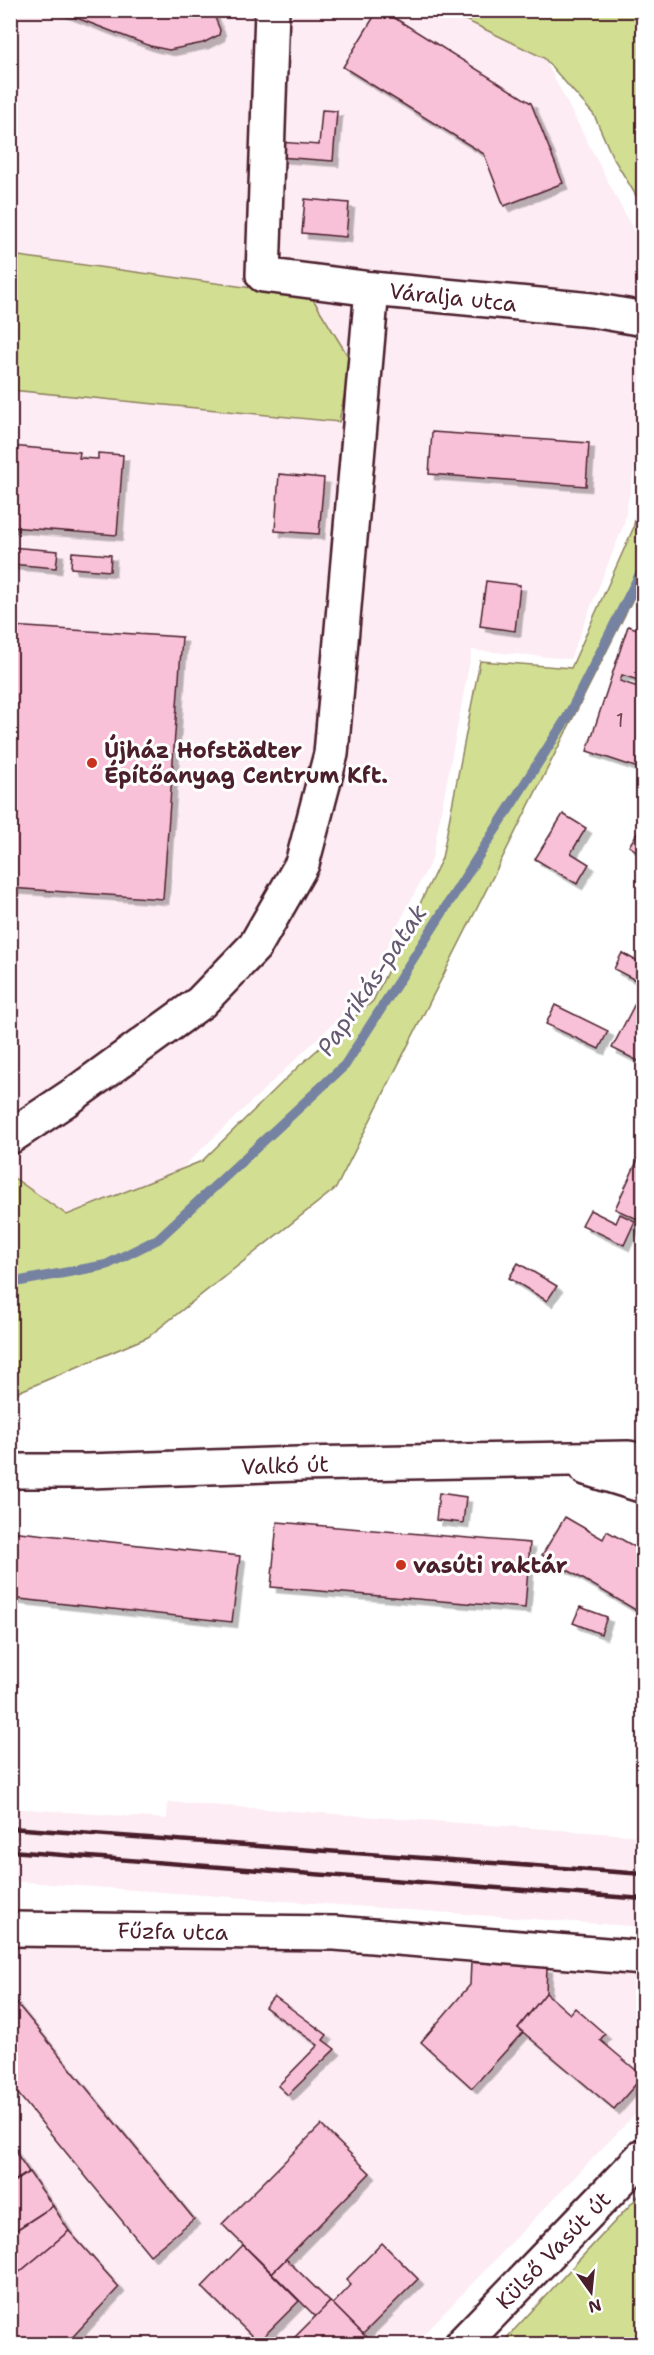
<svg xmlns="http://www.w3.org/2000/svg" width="654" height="2355" viewBox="0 0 654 2355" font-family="'Shantell Sans',sans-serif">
  <defs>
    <filter id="shadow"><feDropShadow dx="5.5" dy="5.5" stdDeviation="0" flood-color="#0004"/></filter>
  </defs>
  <rect width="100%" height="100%" fill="#fff"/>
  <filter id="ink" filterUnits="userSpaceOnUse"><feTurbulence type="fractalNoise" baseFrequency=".0167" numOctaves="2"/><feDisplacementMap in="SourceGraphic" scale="12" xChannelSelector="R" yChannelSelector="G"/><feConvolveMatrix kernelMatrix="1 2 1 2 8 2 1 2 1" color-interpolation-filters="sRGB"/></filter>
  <g filter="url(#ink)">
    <g fill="#fdecf3">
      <path d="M11,11H447L544,58L643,249V417L624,524L570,659L472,650L432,859L361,997L99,1247H11Z"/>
      <path d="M168,1802L643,1836V1927L11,1881V1808L167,1819Z"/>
      <path d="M11,1944H212L546,1964L630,1973L643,1982V2106L414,2344H11Z"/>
    </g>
    <g fill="#d2df92" stroke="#8e7f5e" stroke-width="1.5">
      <path d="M447,11H643V207L612,156L594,115L544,58Z"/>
      <path d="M11,255L311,296L351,361L339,422L11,390Z"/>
      <path d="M643,482V579L336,1188L148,1337L11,1395V1176L67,1215L202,1161L299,1066L373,1001L442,858L480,661L571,668L633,529Z"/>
      <path d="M643,2191V2344H501Z"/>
    </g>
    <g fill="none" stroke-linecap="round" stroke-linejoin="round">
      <path stroke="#7682a1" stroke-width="10" d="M10,1283L106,1265L158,1239L345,1065L568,716L644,566"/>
    </g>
    <g fill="#f9c1d8" stroke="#4a1f2b" stroke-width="1.5" filter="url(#shadow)">
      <path d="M56,10H212L220,30L219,35L203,43L169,50L150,46Z"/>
      <path d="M378,10H382L531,103L563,183L504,206L484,154L343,67Z"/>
      <path d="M322,110L337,111L333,161L278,157L279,142L319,145Z"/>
      <path d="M305,199L349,203L346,237L302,233Z"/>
      <path d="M432,432L589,443L586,486L429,474Z"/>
      <path d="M10,446L80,452L79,458L98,459V453L123,455L117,535L10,527Z"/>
      <path d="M279,474L324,478L319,534L275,531Z"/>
      <path d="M10,547L58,551L56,568L10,564Z"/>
      <path d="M72,552L111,555L110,571L71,568Z"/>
      <path d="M486,581L520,585L515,631L480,626Z"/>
      <path d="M10,626L182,637L163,899L10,888Z"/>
      <path d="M628,626L644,631V682L622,675L620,681L644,689V770L587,751Z"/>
      <path d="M563,814L586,828L571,853L589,864L577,884L535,859Z"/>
      <path d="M644,822V856L629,846Z"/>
      <path d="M622,953L644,965V978L641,983L614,969Z"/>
      <path d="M639,996L644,998V1064L612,1048Z"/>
      <path d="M555,1005L608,1031L599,1049L546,1024Z"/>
      <path d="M639,1157L644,1159V1222L615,1209Z"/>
      <path d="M590,1210L616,1223L620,1214L635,1221L624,1245L582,1225Z"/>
      <path d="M518,1263L557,1286L547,1301L509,1278Z"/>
      <path d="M439,1493L466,1497L463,1523L436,1520Z"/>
      <path d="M565,1517L603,1539L607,1531L644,1552V1605L639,1612L542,1555Z"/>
      <path d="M277,1522L530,1543L525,1608L271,1587Z"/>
      <path d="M10,1531L240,1556L232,1622L10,1598Z"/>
      <path d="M580,1607L607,1617L601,1634L573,1623Z"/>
      <path d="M471,1962L547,1967L546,1993L518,2028L523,2032L472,2088L421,2042L470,1985Z"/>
      <path d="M546,1993L570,2014L575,2008L605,2034L600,2040L643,2076L614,2109L518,2028Z"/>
      <path d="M10,1995L194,2219L150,2255L10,2084Z"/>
      <path d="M274,1996L327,2035L323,2040L335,2049L288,2095L278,2086L318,2045L265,2007Z"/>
      <path d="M321,2125L370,2173L272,2273L222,2224Z"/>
      <path d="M10,2144L29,2172L10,2184Z"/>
      <path d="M29,2172L53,2206L10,2234V2184Z"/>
      <path d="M53,2206L69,2231L10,2280V2234Z"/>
      <path d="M69,2231L119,2287L66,2344H10V2280Z"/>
      <path d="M382,2243L418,2279L363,2334L333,2304L351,2285L346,2280Z"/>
      <path d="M243,2245L299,2301L258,2342L202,2287Z"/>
      <path d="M286,2259L330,2302L316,2317L272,2273Z"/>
      <path d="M330,2302L333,2304L373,2344H288Z"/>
    </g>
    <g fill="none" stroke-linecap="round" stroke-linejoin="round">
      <defs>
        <g id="minor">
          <path d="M272,10L263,275L372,289L592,310L644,319"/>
          <path d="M10,1137L73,1095L201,1002L255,946L302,864L331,754L372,289"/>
          <path d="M586,1468L644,1486"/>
          <path d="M10,1471H88L298,1464L628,1458L644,1461"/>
          <path d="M10,1929L335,1933L644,1958"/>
          <path d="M462,2344L644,2155"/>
        </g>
      </defs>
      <use href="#minor" stroke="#4a1f2b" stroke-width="38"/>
      <use href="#minor" stroke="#fff" stroke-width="33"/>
      <g stroke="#4a1f2b" stroke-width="4.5">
        <path d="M10,1828L644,1874"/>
        <path d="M10,1851L644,1899"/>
      </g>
    </g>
  </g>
  <g fill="#c8321e" stroke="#fff" stroke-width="2">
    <circle cx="92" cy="763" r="6"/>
    <circle cx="401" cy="1565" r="6"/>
  </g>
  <g text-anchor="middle" stroke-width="6" stroke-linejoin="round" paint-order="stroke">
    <g font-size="20" fill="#764856">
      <text x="620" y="727">1</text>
    </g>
    <g font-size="22" fill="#4a1f2b" stroke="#fff">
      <text transform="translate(453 297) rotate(6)" y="8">Váralja utca</text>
      <text transform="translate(285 1465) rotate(-2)" y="8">Valkó út</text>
      <text transform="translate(173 1931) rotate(1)" y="8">Fűzfa utca</text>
      <text transform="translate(553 2250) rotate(-46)" y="8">Külső Vasút út</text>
    </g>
    <g font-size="22" font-weight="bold" fill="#4a1f2b" stroke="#fff" text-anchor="start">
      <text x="104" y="758">Újház Hofstädter<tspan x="104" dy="25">Építőanyag Centrum Kft.</tspan></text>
      <text x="413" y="1573">vasúti raktár</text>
    </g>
    <g font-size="24" font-style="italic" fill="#645970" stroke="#fff">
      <text transform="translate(372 980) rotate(-56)" y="8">Paprikás-patak</text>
    </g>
  </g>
  <rect width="654" height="2355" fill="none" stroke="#fff" stroke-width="36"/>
  <rect x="18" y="18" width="618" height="2319" fill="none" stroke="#4a1f2b" stroke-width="2" filter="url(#ink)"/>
  <g transform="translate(591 2292) rotate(165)" stroke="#ffffff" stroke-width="4.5" paint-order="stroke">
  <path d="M0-4.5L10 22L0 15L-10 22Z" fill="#4a1f2b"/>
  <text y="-9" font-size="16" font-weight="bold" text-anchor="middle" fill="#4a1f2b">N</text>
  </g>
</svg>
